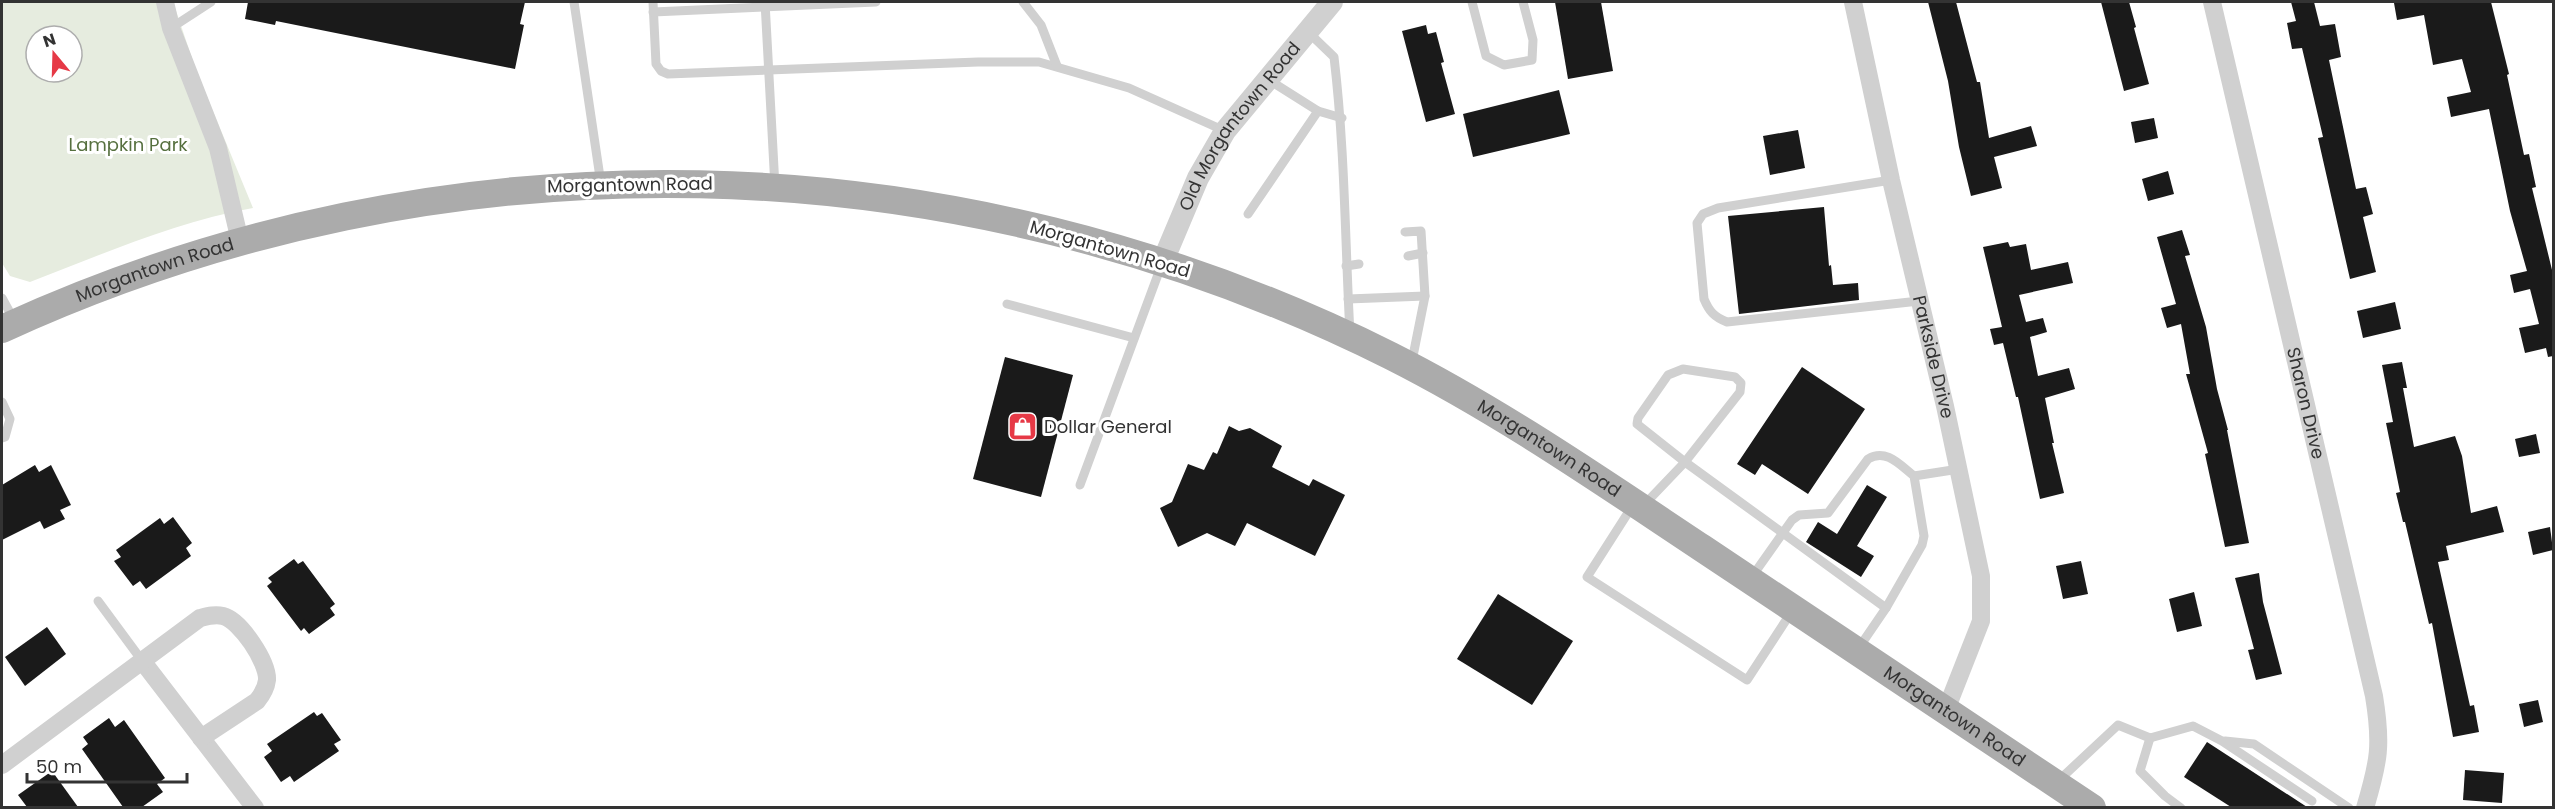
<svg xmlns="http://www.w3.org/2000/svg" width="2555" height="809" viewBox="0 0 2555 809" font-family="Poppins,sans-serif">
  <rect width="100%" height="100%" fill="#fff"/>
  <path fill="#e6ecdf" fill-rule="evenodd" d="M2,2H173L196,70L253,208C175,222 103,254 30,282L10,276L2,263ZM36,36H72V72H36Z"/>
  <g fill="#1a1a1a">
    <path d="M248,2H525L520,24L524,25L515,69L276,21L275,25L245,19Z"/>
    <path d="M1555,2H1601L1613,71L1568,79Z"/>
    <path d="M1928,2H1956L1977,82H1980L1989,138L2031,126L2037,146L1994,157L2002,188L1971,196L1959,147L1948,81Z"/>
    <path d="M2101,2H2129L2136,27L2134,28L2149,84L2124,91Z"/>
    <path d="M2291,2H2314L2320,26L2335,24L2341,57L2329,60L2356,189L2366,187L2373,214L2363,217L2376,272L2350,279L2318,138L2323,137L2302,48L2292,49L2287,23L2296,21Z"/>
    <path d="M2403,2H2491L2509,74L2507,75L2524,155L2529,154L2536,187L2532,188L2553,274V356L2548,357L2546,348L2525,353L2519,328L2539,324L2530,289L2514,293L2510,275L2527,271L2510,211L2489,109L2451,117L2447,97L2471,92L2462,59L2433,65L2424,15L2397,20L2394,3Z"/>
    <path d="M1426,25L1428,34L1436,32L1444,62L1441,63L1455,114L1426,122L1402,31Z"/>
    <path d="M1559,90L1570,134L1473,157L1463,114Z"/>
    <path d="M2154,118L2158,138L2135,143L2131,122Z"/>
    <path d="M1798,130L1805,168L1770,175L1763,136Z"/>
    <path d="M2168,171L2174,194L2148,201L2142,179Z"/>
    <path d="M1824,207L1829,266L1831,265L1833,285L1858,283L1859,300L1739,314L1728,216Z"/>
    <path d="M2182,230L2190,255L2185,256L2206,327L2217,389L2228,430H2227L2249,543L2225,547L2205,454L2208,453L2186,374H2190L2181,324L2167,328L2161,308L2176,304L2157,237Z"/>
    <path d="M2008,242L2010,247L2026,244L2031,270L2068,262L2073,283L2019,295L2026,322L2043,318L2047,332L2030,337L2038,376L2069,368L2075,389L2045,398L2054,443H2052L2064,493L2040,499L2018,397H2016L2003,343L1994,345L1990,329L2002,327L1983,247Z"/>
    <path d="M2395,302L2401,329L2363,338L2357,311Z"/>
    <path d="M1005,357L1073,375L1041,497L973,479Z"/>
    <path d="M2402,362L2407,388H2403L2414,447L2455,436L2462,456L2471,513L2497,506L2504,532L2446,546L2449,560L2438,562L2470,706L2474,705L2479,732L2453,737L2432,623L2429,624L2405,522H2403L2396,493L2400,492L2386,423L2393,422L2382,365Z"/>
    <path d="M1802,367L1865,409L1808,494L1762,464L1755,475L1737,464Z"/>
    <path d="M1229,426L1239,431L1250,428L1282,446L1272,467L1309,486L1313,479L1345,495L1315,556L1247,523L1235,546L1207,533L1178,547L1160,508L1172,502L1188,464L1204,470L1213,452L1217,454Z"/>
    <path d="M2536,434L2540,453L2519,457L2515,439Z"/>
    <path d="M35,465L39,472L51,465L71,505L60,510L65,519L44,529L40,521L2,540V485Z"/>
    <path d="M1867,485L1887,497L1857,546L1874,556L1861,577L1806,542L1818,522L1837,534Z"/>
    <path d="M173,517L192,543L186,548L191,556L146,589L140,581L133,586L114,561L121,557L116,550L160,518L164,524Z"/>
    <path d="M2550,527L2553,550L2533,555L2528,532Z"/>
    <path d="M294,559L298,564L303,561L335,604L330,608L335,615L309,634L304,628L301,631L267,586L272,582L268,578Z"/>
    <path d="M2081,561L2088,594L2063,599L2056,566Z"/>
    <path d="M2259,573L2263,602L2282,674L2256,680L2248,650L2254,649L2235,578Z"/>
    <path d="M2194,592L2202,626L2177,632L2169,599Z"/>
    <path d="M1498,594L1573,641L1532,705L1457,659Z"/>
    <path d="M47,627L66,654L25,686L5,657Z"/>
    <path d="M2538,700L2543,722L2524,727L2519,704Z"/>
    <path d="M314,712L317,716L322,713L341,740L334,744L339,751L294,782L290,776L281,782L264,757L272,751L267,744Z"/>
    <path d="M109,718L115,727L124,720L165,778L157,784L163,792L142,807H123L82,749L88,744L83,737Z"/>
    <path d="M2207,742L2307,807H2231L2184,777Z"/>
    <path d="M2465,770L2504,773L2502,803L2463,800Z"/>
    <path d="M52,771L78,807H27L18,795Z"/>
  </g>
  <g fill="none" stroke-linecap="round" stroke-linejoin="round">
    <g stroke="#d0d0d0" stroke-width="9">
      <path d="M574,2L601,184"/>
      <path d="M653,2L656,64L661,71L668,74L978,62H1039L1129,88L1225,131"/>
      <path d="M765,2L775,187"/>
      <path d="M1023,2L1041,25L1057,66"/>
      <path d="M1472,2L1486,56L1504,65L1532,60L1533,40L1523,2"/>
      <path d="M653,12L876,2"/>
      <path d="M171,28L211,2"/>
      <path d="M1307,31L1334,57C1345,149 1345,242 1350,334"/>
      <path d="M1269,80L1318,111"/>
      <path d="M1891,180L1718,208L1703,214L1697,223L1704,299C1709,311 1714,317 1727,322L1919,301"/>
      <path d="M1248,214L1318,111L1342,118"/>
      <path d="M1405,232L1421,231L1425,296L1412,361"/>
      <path d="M1408,256L1423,253"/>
      <path d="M1346,266L1359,264"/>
      <path d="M2,298L14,320"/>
      <path d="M1348,299L1425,296"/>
      <path d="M1007,304L1134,338"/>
      <path d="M1683,369L1735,377L1741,383L1740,392L1685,462L1637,424L1638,418L1668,375Z"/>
      <path d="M2,402L10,419L5,437L2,438"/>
      <path d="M1914,476L1959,469"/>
      <path d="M1080,485L1160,269"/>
      <path d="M1633,505L1587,577L1747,680L1792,611"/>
      <path d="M1643,506L1685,462L1886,608L1858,649"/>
      <path d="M1751,578L1792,520L1799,515L1828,513L1868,459C1886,448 1900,465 1914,476L1924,536L1922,545L1886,608"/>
      <path d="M98,601L143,662"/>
      <path d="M2150,738L2140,771L2165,796L2181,808"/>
      <path d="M2225,741L2254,744L2349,808"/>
      <path d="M2057,782L2118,725L2150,738L2193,726L2222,741L2312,801"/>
    </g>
    <g stroke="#d0d0d0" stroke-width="18">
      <path d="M165,2L171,28L218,148L240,241"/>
      <path id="s1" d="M1853,2L1891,180L1945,406L1981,576V621L1946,710"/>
      <path id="s2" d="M2212,2L2374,696C2382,745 2379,761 2365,808"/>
      <path d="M143,662L255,808"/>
      <path d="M2,765L200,618C208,616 215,614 223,616C240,620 268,662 267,680C266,688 262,695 257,701L201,738"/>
    </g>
    <path stroke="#d0d0d0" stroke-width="22" id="s3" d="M1163,261L1198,178L1225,131L1332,2"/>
    <path stroke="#ababab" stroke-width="28" id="s4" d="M2,329C446,125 955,138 1391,356C1500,411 1601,481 1702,548C1832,635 1962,721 2092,808"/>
  </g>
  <defs>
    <symbol id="shop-square" viewBox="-11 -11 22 22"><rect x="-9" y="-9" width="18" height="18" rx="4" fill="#e63946" stroke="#fff"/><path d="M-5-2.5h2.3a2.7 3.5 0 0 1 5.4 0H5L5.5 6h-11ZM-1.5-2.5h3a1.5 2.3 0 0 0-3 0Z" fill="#fff"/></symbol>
  </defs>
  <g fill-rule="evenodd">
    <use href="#shop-square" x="1006" y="410" width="33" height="33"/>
  </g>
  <g text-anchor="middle" stroke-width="6" stroke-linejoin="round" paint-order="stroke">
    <g font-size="18" fill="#333" stroke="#fff">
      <text dy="6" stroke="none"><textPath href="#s3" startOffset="156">Old Morgantown Road</textPath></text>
      <text transform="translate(630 185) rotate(-1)" y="6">Morgantown Road</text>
      <text transform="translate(1110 249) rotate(16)" y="6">Morgantown Road</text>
      <text dy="6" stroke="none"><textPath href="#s4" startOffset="164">Morgantown Road</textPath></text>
      <text dy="6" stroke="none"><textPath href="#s1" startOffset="364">Parkside Drive</textPath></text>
      <text dy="6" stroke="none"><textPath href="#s2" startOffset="412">Sharon Drive</textPath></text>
      <text dy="6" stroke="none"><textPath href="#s4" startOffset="1620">Morgantown Road</textPath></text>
      <text dy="6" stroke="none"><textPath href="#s4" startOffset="2106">Morgantown Road</textPath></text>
    </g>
    <g font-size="18" fill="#56703f" stroke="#fff">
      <text x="128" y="151">Lampkin Park</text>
    </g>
    <g font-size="18" fill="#333" stroke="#fff" text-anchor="start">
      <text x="1044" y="433">Dollar General</text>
    </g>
  </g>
  <rect width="2555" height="809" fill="none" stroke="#333333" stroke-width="6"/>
  <g transform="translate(54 54) rotate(341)"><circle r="28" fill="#ffffff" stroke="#adadad" stroke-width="1.5"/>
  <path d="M0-4.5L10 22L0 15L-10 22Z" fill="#e63946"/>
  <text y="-9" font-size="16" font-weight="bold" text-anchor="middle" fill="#333333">N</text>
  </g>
  <path d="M27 773v9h160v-9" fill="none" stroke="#333333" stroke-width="3"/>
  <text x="36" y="773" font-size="18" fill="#333333" stroke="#ffffff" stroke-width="4.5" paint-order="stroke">50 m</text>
</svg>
